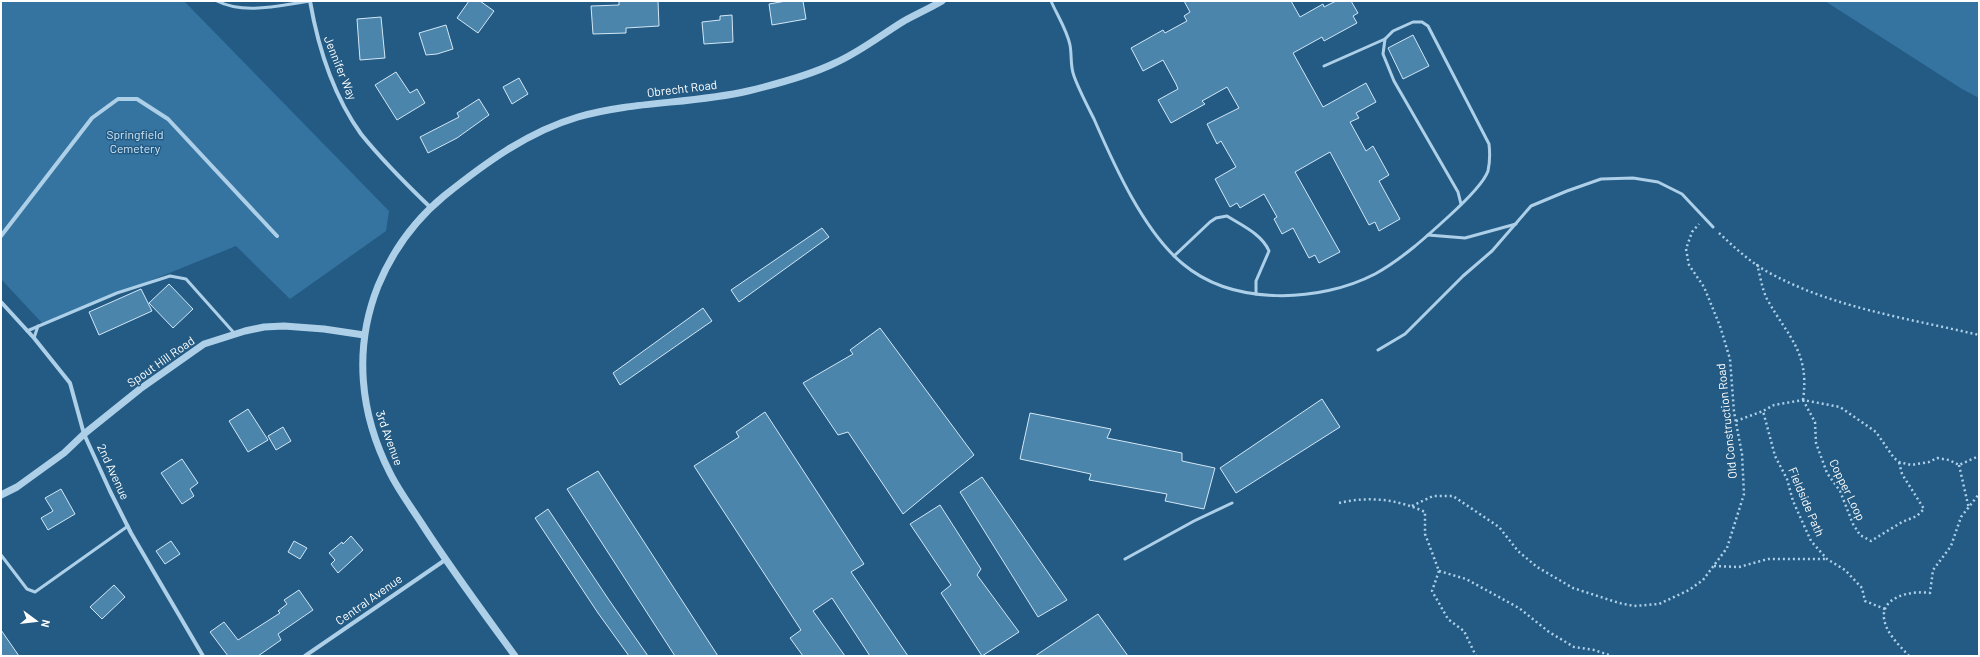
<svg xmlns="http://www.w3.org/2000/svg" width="1980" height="657" viewBox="0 0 1980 657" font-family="Barlow,sans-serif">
  <rect width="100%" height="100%" fill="#245b84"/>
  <g fill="#3574a0">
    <path d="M1,1H184L389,211L386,231L290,299L236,246L43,324L1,279Z"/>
    <path d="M1825,1H1979V98L1962,89Z"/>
  </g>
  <g fill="#4c85ac" stroke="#d1e7f6">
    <path d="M469,1H480L494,11L478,33L457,18Z"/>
    <path d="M619,1H658L659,26L626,28V33L593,34L591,6L619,5Z"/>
    <path d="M786,1H803L806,19L772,25L769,4Z"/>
    <path d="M1184,1H1291L1300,17L1323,4L1324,7L1336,1H1351L1358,13L1353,16L1357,23L1324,41L1322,37L1293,53L1323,107L1366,83L1376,102L1356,113L1359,118L1350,122L1366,151L1373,146L1389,175L1379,181L1400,219L1379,231L1375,222L1369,225L1330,152L1295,172L1340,252L1319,263L1315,255L1309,258L1293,228L1282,234L1274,219L1277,217L1264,194L1240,208L1237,203L1230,207L1215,179L1236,167L1221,141L1217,144L1207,124L1239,108L1227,87L1202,101L1205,104L1171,123L1158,100L1178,89L1176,84L1163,60L1143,71L1131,48L1163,30L1165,33L1187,21L1184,16L1190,12Z"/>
    <path d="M732,15L733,42L704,44L702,22L720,20V16Z"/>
    <path d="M381,17L385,58L360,60L357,19Z"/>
    <path d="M446,25L453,49L437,54L426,55L419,33Z"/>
    <path d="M1413,35L1429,66L1403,79L1388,48Z"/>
    <path d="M396,72L410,93L417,89L425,103L397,120L375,85Z"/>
    <path d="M519,78L528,94L512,104L503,87Z"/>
    <path d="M479,99L489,115L457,138L428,153L420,137L459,117L457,113Z"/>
    <path d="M822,228L829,237L739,302L731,290Z"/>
    <path d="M169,284L193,309L173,328L149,303Z"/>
    <path d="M141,289L152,311L99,335L89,312Z"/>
    <path d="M703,308L712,321L620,385L613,373Z"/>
    <path d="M880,328L974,455L903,514L848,432L838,435L803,383L853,354L850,350Z"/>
    <path d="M1322,399L1340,427L1236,493L1220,468Z"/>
    <path d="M248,409L268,440L248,452L229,421Z"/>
    <path d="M765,412L864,564L851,572L908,656H870L832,598L813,611L845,656H803L790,638L801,630L694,466L739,437L736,432Z"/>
    <path d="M1030,413L1111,429L1107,438L1182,453V461L1215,468L1204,509L1165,501L1167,494L1089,480L1091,474L1020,459Z"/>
    <path d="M283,427L291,441L276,450L268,436Z"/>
    <path d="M182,459L198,483L190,489L194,496L182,504L161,473Z"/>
    <path d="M598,471L718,656H675L567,489Z"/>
    <path d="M982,477L1067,600L1038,617L960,492Z"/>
    <path d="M61,489L75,514L48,530L41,518L53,511L45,498Z"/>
    <path d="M940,505L981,569L977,575L1019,632L982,656L941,593L951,585L910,524Z"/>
    <path d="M548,509L609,600L648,656H629L598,613L535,518Z"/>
    <path d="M351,536L363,550L338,573L331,564L335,560L329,553L342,542L343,544Z"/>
    <path d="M171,541L180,554L165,564L156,551Z"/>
    <path d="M294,541L307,548L300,559L288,552Z"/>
    <path d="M114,585L125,597L102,619L90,607Z"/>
    <path d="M299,590L313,610L278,634L281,640L258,656H228L210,632L224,622L238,640L280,613L278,611L287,604L284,600Z"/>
    <path d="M1098,614L1128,656H1035Z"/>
    <path d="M1,630L19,656H1Z"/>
  </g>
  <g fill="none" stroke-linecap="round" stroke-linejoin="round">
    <g stroke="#add0e8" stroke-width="2.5" stroke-dasharray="2 3" stroke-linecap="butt">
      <path d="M1719,233C1734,247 1749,261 1766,271C1832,308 1907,318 1979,335"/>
      <path d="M1757,264C1760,275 1762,289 1767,299C1788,337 1810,352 1803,400"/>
      <path d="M1803,400L1815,422L1816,443L1827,473L1840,491L1853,524L1860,535L1871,541L1902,522L1917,516L1924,509L1902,474L1899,462"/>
      <path d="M1736,421L1763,411"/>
      <path d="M1959,465L1969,509"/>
      <path d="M1339,503C1369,496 1397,499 1425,512V534L1439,571"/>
      <path d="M1412,506L1433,496H1453L1499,527L1518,551L1537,567L1573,588L1619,603L1634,606L1659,604L1689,590L1703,580L1727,548L1744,494L1742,454L1734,412L1730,359L1720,326L1704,287L1689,265L1686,249L1692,232L1699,224"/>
      <path d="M1714,566L1739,567L1768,559H1827"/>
      <path d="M1439,571L1466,579L1519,608L1549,632L1574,647L1594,650L1612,656"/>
      <path d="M1439,571L1432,591L1448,619L1464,631L1476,656"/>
      <path d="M1885,609L1865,601L1862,588L1845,570L1827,559L1811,541L1793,501L1787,479L1775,456L1763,411L1774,405L1803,400L1840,407L1876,432L1894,458L1899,462L1911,465L1929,462L1937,458L1949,460L1959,465L1979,456"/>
      <path d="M1909,656C1900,646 1889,636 1885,623C1877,597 1911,590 1930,593L1933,570L1951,546L1961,517L1979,494"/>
    </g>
    <g stroke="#add0e8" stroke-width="3">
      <path d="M217,1C244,15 281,5 310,1"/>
      <path d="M1051,1C1057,15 1067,30 1070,45C1072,55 1070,66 1074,76C1079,90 1087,105 1094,119C1114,165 1144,232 1183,264C1233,306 1319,303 1375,274C1402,259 1425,238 1448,217C1459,207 1483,185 1488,171C1490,162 1490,153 1489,144L1428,26L1422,22H1413L1393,31L1385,39L1324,66"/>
      <path d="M1385,39L1383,54L1394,81L1458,192L1461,204"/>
      <path d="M1428,235L1465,238L1516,224"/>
      <path d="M1174,256L1210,222L1216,218L1227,216C1241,225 1262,234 1269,251L1256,281V294"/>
      <path d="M27,331L117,293L170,276L186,279L235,334"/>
      <path d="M34,338L38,326"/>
      <path d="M1378,350L1405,334L1463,276L1492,251L1531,206L1567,191L1601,179L1633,178L1658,182L1682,194L1713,227"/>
      <path d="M1,555L27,589L35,592L128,526"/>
      <path d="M1125,559L1194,521L1232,503"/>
    </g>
    <g stroke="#add0e8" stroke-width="4">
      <path d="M310,1C318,47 333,95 361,134C382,160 406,184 430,207"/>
      <path d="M1,236L92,118L118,99H137L168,119L277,236"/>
      <path d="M1,302L34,338L70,383L84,434L110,491L131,533L203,656"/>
      <path d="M305,656L445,560"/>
    </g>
    <g stroke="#add0e8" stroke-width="7">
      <path d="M1,495L17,487L64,453L84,434L140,389L204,344L245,331L264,327L284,326L324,329L364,335"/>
      <path d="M515,656C483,612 451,569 422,524C411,507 399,491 390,473C360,414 353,349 378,286C392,252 415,220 444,196C484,164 527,132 578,117C633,101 692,104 748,91C777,84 808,76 835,63C860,52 881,35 904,21C917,14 930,8 942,1"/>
    </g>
  </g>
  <g text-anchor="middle" stroke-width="3" stroke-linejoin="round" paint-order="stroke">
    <g font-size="12" fill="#fff" stroke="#245b84">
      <text transform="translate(340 68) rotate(68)" y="4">Jennifer Way</text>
      <text transform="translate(682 89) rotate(-7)" y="4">Obrecht Road</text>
      <text transform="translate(161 362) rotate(-35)" y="4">Spout Hill Road</text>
      <text transform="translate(1727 421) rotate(-96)" y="4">Old Construction Road</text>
      <text transform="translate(389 438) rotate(70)" y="4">3rd Avenue</text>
      <text transform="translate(113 472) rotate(65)" y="4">2nd Avenue</text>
      <text transform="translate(1847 490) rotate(64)" y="4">Copper Loop</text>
      <text transform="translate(1806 502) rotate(67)" y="4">Fieldside Path</text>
      <text transform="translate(369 600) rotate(-35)" y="4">Central Avenue</text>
    </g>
    <g font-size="12" fill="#d1e7f6" stroke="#245b84">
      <text x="135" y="139">Springfield<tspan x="135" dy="14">Cemetery</tspan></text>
    </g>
  </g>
  <rect width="1980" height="657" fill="none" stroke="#ffffff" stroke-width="4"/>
  <g transform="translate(36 621) rotate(105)" stroke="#245b84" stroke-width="3" paint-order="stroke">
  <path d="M0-3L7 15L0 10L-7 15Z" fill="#ffffff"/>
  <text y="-6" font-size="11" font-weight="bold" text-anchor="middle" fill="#ffffff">N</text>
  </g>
</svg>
